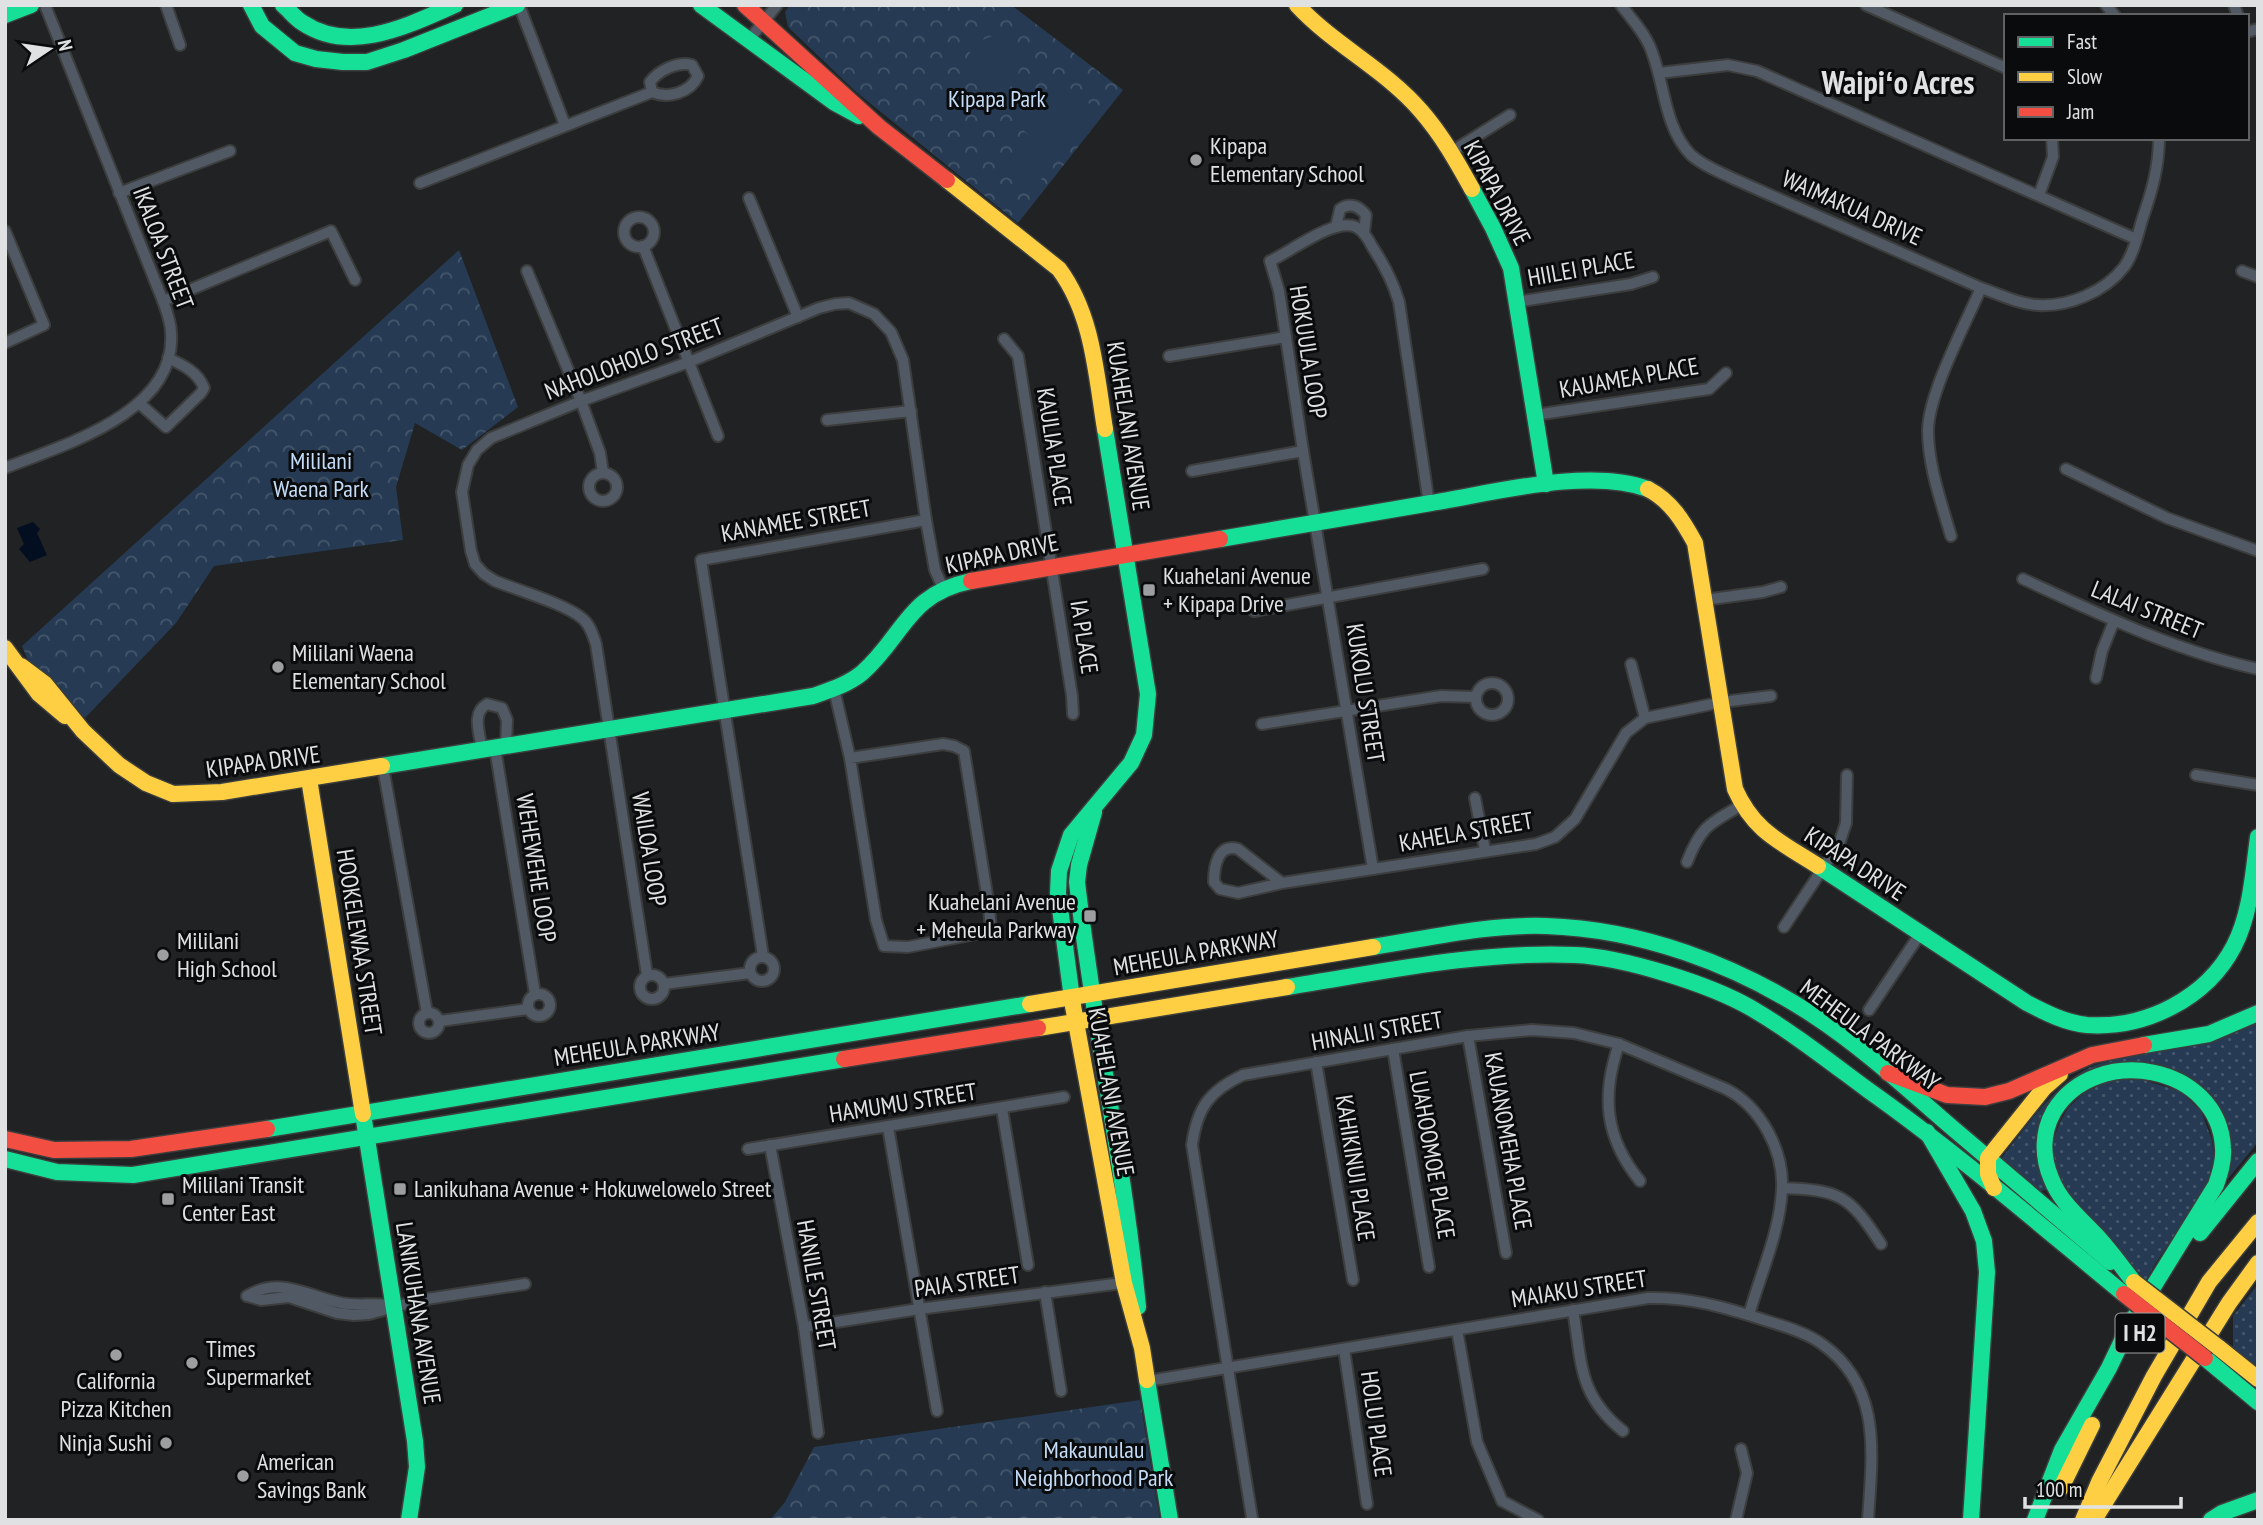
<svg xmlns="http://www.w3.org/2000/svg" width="2263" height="1525" viewBox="0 0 2263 1525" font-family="'PT Sans Narrow',sans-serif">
  <defs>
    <pattern id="grass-dots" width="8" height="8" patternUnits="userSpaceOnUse" patternTransform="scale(1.75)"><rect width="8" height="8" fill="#263b53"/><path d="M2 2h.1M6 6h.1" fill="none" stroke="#45576c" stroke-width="1.8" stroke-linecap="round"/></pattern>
    <pattern id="forest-crowns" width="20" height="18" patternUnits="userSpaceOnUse" patternTransform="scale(1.75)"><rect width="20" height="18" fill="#263b53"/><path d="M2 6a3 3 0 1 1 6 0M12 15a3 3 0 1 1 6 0" fill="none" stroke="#45576c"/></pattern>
  </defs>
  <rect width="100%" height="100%" fill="#202223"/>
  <g fill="url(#grass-dots)">
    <path d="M2258,1021V1142L2222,1186L2226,1126L2145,1062L2055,1097L2048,1189L2038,1192L2000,1160C2028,1126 2053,1083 2095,1065Z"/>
    <path d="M2133,1077L2180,1091L2201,1111L2212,1140L2214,1159L2206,1189L2157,1261L2146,1280L2070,1205L2053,1177L2054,1138L2060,1122L2068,1108L2084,1093L2103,1083Z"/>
    <path d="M2258,1284V1368L2233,1348V1316Z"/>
  </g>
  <g fill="url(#forest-crowns)">
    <path d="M790,5H1011L1123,90L1018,223L855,91L788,27L785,12Z"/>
    <path d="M459,250L518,407L462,450L415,423L396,487L403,540L214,566L176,623L85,718L28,660L22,646Z"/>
    <path d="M1140,1400L1160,1520H770L785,1502L814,1447Z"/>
  </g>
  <g fill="#263b53">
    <path d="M999,35L1022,48L1025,56L1013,86C1006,88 998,91 991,90C968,87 959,57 978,43C984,38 992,37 999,35Z"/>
    <path d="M1058,78L1096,109L1034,188L1005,166L1028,134L1019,127Z"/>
  </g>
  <path fill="#030e21" d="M33,522L40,529L37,533L47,555L30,562L19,549L24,544L17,528Z"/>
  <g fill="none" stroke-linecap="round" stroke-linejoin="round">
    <defs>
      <g id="street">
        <path d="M166,5L180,45"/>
        <path d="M519,5L565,125"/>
        <path d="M1621,5C1633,21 1647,35 1653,55C1665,88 1665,128 1691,155C1703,166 1720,172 1734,179L1981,288C1999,294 2018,304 2038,305C2068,307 2105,292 2124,267C2134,254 2138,233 2143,217C2152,191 2159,166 2159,138"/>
        <path d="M1866,5L2006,68"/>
        <path d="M2106,5L2115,16"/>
        <path d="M2234,5L2238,16"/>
        <path d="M2247,32L2258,29"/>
        <path d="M748,41L777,5"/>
        <path d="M1659,73L1728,65L1757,71L2136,239"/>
        <path d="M1451,152L1510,115"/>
        <path d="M420,183L652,92C668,99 690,93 698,76L692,65C678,61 659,70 650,82L652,92"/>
        <path d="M119,193L230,151"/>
        <path d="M2039,195L2053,157L2052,138"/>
        <path d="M749,198L798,317"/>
        <circle cx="639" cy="232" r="15"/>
        <path d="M1336,227L1340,209C1350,202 1359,206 1366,215L1364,233"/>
        <path d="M5,231L44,325L5,343"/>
        <path d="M643,246L718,436"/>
        <path d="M527,271L581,401L600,453L603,473"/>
        <path d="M2242,271L2258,277"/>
        <path d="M163,301L331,231L355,280"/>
        <path d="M1516,302L1631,284L1653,277"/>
        <path d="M1004,339L1018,356L1072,696L1073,714"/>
        <path d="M1169,356L1286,337"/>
        <path d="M139,403L166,427L201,393L204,388C198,372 183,365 168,358"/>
        <path d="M1535,415L1709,389L1726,373"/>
        <path d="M827,420L911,411"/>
        <path d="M5,468C63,445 177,413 171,333C171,322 167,312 163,301L45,5"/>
        <path d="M2066,469L2167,518L2258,551"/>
        <path d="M1192,471L1303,451"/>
        <circle cx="603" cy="487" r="14"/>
        <path d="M1951,536C1941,502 1928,465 1928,430C1929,392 1965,325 1981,288"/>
        <path d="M2023,579C2099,614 2175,651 2258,669"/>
        <path d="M1704,600L1763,592L1781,587"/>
        <path d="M1254,611L1483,569"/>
        <path d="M1631,664L1645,718"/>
        <path d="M2096,678L2102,651L2114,621"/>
        <circle cx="1492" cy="699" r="16"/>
        <path d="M834,689L850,758"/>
        <path d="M1262,724L1441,696L1476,697"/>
        <path d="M943,744L954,746L964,751L989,907L991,931L908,947L884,946L876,920L850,758Z"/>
        <path d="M495,748L535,994"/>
        <path d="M482,750C480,734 471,713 487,704L502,708L507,720L506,746"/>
        <path d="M383,767L427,1013"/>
        <path d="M2196,775L2258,785"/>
        <path d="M1475,798L1485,850"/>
        <path d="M1687,862C1701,826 1709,824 1742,805"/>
        <path d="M1373,869L1303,451L1279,291L1270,261C1290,252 1335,217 1356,227C1364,231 1369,240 1373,248C1385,266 1393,282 1399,302L1429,504"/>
        <path d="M1282,883L1238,849C1218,843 1214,866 1214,882L1220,889L1238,893L1282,883L1536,844L1555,837L1575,819L1626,733L1645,718L1722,702L1771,696"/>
        <path d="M1784,927L1839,844L1846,823L1847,775"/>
        <path d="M763,956L701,560L926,520"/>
        <circle cx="762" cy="969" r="12"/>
        <circle cx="652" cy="987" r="12"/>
        <path d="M647,975L596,644C593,635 590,625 583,619C566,604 517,590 495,581L484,574L475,564L471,551L462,492L468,465L477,450L491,438L581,401L689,362L819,308L835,304L849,303L874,314L891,332L903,360L926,520L935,570L943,588"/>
        <path d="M664,984L750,973"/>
        <circle cx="539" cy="1005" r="11"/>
        <path d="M1869,1010L1920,934"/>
        <circle cx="429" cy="1023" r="10"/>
        <path d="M440,1021L528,1009"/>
        <path d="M1468,1036L1506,1253"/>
        <path d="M1619,1044C1601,1096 1605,1138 1640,1181"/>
        <path d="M1393,1049L1429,1267"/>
        <path d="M1316,1062L1353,1280"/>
        <path d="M1002,1109L1028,1265"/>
        <path d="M888,1127L937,1411"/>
        <path d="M770,1145L804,1327L818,1433"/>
        <path d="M748,1149L1064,1097"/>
        <path d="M1782,1188C1840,1190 1849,1195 1881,1244"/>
        <path d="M1045,1292L1061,1391"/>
        <path d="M247,1296L261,1300L289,1297L337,1313L354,1315L369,1314L420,1300L525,1284"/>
        <path d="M247,1296C280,1276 307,1296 341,1303C357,1306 373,1303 390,1305"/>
        <path d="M1573,1310C1582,1363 1578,1395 1623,1431"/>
        <path d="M804,1327L919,1309L1130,1282"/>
        <path d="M1457,1330L1477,1442L1502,1501L1538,1520"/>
        <path d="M1344,1349L1367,1504"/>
        <path d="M1148,1381L1648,1298C1688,1297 1720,1306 1758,1318C1779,1325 1804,1331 1822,1344C1883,1387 1872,1455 1868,1520"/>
        <path d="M1252,1518L1192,1145C1197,1108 1209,1091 1243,1075L1468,1036L1532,1030L1574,1033L1619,1044L1726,1089C1760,1106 1784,1150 1782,1189C1780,1232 1760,1275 1749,1315"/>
        <path d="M1736,1520L1747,1473L1741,1449"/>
      </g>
      <g id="fast">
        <path d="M251,5L262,26L295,53L316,59L343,62H367L404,50L517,5"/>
        <path d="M283,5C290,11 296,19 303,23C351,55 409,25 455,5"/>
        <path d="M701,5L835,103L859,116"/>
        <path d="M5,15L31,5"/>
        <path d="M1472,189L1493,228L1511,268L1546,484"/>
        <path d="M1220,539C1290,527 1361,515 1431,503C1493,493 1589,467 1648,489"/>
        <path d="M382,766L813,696C830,690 847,685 862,673C904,636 907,594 971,581"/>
        <path d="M1094,812L1079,865L1077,882C1093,1024 1124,1164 1138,1307"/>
        <path d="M1818,866L2027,1003C2046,1013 2066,1023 2087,1025C2146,1029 2207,998 2234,946C2251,913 2253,873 2258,837"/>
        <path d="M1373,947C1430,938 1488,924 1546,926C1640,929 1735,964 1813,1015C1862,1047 1905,1087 1949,1125C2003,1171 2056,1216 2110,1262"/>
        <path d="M1287,987C1382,972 1478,951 1575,955C1623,957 1709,984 1751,1008C1792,1032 1830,1062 1868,1090C1957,1153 2040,1225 2124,1294"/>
        <path d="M1073,1006L1058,893L1059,871L1071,835L1131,763L1144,735L1148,694L1105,429"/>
        <path d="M2144,1045L2209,1034L2258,1013"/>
        <path d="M363,1114L415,1441L417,1467L409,1520"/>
        <path d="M267,1129L1030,1004"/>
        <path d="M1927,1132L1973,1211L1984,1241L1987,1272L1971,1520"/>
        <path d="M5,1159L57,1172L133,1175L844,1059"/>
        <path d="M2200,1233L2258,1161"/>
        <path d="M2205,1358L2258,1402"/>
        <path d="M1147,1380L1170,1520"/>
        <path d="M2035,1520L2062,1450L2109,1368L2129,1326L2216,1185C2220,1173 2224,1161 2223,1148C2219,1064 2096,1043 2054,1111C2042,1132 2042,1156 2051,1178C2060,1202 2080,1218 2097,1236C2110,1250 2122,1267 2134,1282"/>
        <path d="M2211,1520L2222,1513L2258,1500"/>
      </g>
      <g id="slow">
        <path d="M1297,5C1334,45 1386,70 1421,111C1442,135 1457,162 1472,189"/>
        <path d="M947,180L1059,269C1093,315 1096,374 1105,429"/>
        <path d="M1648,489C1671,501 1683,521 1695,543L1735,789C1754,832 1781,842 1818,866"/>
        <path d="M5,648L39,694L65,716"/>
        <path d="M21,666L45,684L83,731L119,765L146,783L173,794L222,792L382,766"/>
        <path d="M309,779L363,1114"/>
        <path d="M1030,1004L1373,947"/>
        <path d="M1073,1006L1124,1283L1142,1348L1147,1380"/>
        <path d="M1038,1028L1287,987"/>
        <path d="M1994,1188L1988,1174V1158L2044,1088L2060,1074"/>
        <path d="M2218,1347L2258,1379"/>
        <path d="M2061,1488L2092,1425"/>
        <path d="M2097,1515L2229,1303L2258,1263"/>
        <path d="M2083,1520L2099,1482L2154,1376L2209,1282L2258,1222"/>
      </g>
      <g id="jam">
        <path d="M745,5L879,127L947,180"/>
        <path d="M971,581L1220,539"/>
        <path d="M844,1059L1038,1028"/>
        <path d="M1888,1073L1947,1095L1985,1097L2009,1091L2092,1055L2144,1045"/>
        <path d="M5,1139L54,1150L131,1149L267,1129"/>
      </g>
    </defs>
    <use href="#street" stroke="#3c3d3d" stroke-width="14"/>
    <use href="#fast" stroke="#3c3d3d" stroke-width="19"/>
    <use href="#slow" stroke="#3c3d3d" stroke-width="19"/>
    <use href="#jam" stroke="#3c3d3d" stroke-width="19"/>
    <use href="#street" stroke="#515964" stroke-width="10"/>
    <use href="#fast" stroke="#16e098" stroke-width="16"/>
    <use href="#slow" stroke="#ffcf43" stroke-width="16"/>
    <use href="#jam" stroke="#f24e42" stroke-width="16"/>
    <defs>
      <path id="slow-bridge" d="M2134,1282L2218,1347"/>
      <path id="jam-bridge" d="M2124,1294L2205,1358"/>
    </defs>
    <use href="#slow-bridge" stroke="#3c3d3d" stroke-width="19" stroke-linecap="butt"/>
    <use href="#jam-bridge" stroke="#3c3d3d" stroke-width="19" stroke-linecap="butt"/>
    <use href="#slow-bridge" stroke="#ffcf43" stroke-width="16"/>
    <use href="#jam-bridge" stroke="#f24e42" stroke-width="16"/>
  </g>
  <g fill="#9c9ea0" stroke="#0a0b0c" stroke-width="2.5">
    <circle cx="1196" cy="160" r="7"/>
    <rect x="1142" y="583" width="14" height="14" rx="3.5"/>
    <circle cx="278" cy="667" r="7"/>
    <rect x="1083" y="909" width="14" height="14" rx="3.5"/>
    <circle cx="163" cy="955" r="7"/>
    <rect x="393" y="1182" width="14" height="14" rx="3.5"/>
    <rect x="161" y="1192" width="14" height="14" rx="3.5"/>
    <circle cx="116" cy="1355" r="7"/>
    <circle cx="192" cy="1363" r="7"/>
    <circle cx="166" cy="1443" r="7"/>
    <circle cx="243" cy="1476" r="7"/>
  </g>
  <g text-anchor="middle" stroke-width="6" stroke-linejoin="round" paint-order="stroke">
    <rect fill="#0a0b0c" stroke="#9fa1a2" stroke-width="2" x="2115.5" y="1313.5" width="49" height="39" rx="5"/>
    <g font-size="23" font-weight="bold" fill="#dfe1e3">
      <text x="2140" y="1341">I H2</text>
    </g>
    <g font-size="24" fill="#c4dcf8" stroke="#0a0b0c">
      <text x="997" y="107">Kipapa Park</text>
      <text x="321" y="469">Mililani<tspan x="321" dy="28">Waena Park</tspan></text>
      <text x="1094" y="1458">Makaunulau<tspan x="1094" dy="28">Neighborhood Park</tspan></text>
    </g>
    <g font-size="24" fill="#dfe1e3" stroke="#0a0b0c" text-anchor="start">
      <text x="1210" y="154">Kipapa<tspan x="1210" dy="28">Elementary School</tspan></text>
      <text x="1163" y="584">Kuahelani Avenue<tspan x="1163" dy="28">+ Kipapa Drive</tspan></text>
      <text x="292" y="661">Mililani Waena<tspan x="292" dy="28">Elementary School</tspan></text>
      <text x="1076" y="910" text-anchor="end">Kuahelani Avenue<tspan x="1076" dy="28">+ Meheula Parkway</tspan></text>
      <text x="177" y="949">Mililani<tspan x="177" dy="28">High School</tspan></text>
      <text x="182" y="1193">Mililani Transit<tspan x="182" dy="28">Center East</tspan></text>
      <text x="414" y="1197">Lanikuhana Avenue + Hokuwelowelo Street</text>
      <text x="206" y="1357">Times<tspan x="206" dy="28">Supermarket</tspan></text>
      <text x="116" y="1389" text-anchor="middle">California<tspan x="116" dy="28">Pizza Kitchen</tspan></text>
      <text x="152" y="1451" text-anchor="end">Ninja Sushi</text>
      <text x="257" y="1470">American<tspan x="257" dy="28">Savings Bank</tspan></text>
    </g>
    <g font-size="24" fill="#dfe1e3" stroke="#0a0b0c">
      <text transform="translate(1497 193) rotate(62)" y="8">KIPAPA DRIVE</text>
      <text transform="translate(1852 208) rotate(24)" y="8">WAIMAKUA DRIVE</text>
      <text transform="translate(163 248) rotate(69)" y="8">IKALOA STREET</text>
      <text transform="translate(1581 269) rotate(-10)" y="8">HIILEI PLACE</text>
      <text transform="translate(1308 352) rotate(81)" y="8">HOKUULA LOOP</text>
      <text transform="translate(634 359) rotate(-21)" y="8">NAHOLOHOLO STREET</text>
      <text transform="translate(1629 378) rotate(-10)" y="8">KAUAMEA PLACE</text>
      <text transform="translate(1128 426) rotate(81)" y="8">KUAHELANI AVENUE</text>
      <text transform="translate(1054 447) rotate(81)" y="8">KAULIA PLACE</text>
      <text transform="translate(796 521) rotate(-10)" y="8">KANAMEE STREET</text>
      <text transform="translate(1002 554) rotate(-12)" y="8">KIPAPA DRIVE</text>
      <text transform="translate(2147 610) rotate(22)" y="8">LALAI STREET</text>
      <text transform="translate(1084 637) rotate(81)" y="8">IA PLACE</text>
      <text transform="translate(1365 693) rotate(81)" y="8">KUKOLU STREET</text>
      <text transform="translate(263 762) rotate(-8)" y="8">KIPAPA DRIVE</text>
      <text transform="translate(1466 832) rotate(-10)" y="8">KAHELA STREET</text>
      <text transform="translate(649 849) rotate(81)" y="8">WAILOA LOOP</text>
      <text transform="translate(1855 864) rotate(33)" y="8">KIPAPA DRIVE</text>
      <text transform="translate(536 868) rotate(81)" y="8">WEHEWEHE LOOP</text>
      <text transform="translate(359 942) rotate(81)" y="8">HOOKELEWAA STREET</text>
      <text transform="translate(1196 953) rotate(-10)" y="8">MEHEULA PARKWAY</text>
      <text transform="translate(1377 1031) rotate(-10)" y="8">HINALII STREET</text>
      <text transform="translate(1870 1035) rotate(37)" y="8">MEHEULA PARKWAY</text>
      <text transform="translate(637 1045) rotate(-9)" y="8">MEHEULA PARKWAY</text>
      <text transform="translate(1111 1092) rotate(80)" y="8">KUAHELANI AVENUE</text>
      <text transform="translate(903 1103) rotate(-9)" y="8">HAMUMU STREET</text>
      <text transform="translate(1508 1141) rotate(80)" y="8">KAUANOMEHA PLACE</text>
      <text transform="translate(1432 1155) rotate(80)" y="8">LUAHOOMOE PLACE</text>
      <text transform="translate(1355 1168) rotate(81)" y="8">KAHIKINUI PLACE</text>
      <text transform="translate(967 1282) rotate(-8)" y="8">PAIA STREET</text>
      <text transform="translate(816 1285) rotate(80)" y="8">HANILE STREET</text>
      <text transform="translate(1579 1289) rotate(-9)" y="8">MAIAKU STREET</text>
      <text transform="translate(418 1313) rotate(81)" y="8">LANIKUHANA AVENUE</text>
      <text transform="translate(1376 1424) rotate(82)" y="8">HOLU PLACE</text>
    </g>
    <g font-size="32" font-weight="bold" fill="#dfe1e3" stroke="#0a0b0c">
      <text x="1898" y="94">Waipiʻo Acres</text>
    </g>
  </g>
  <rect width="2263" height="1525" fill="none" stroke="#dfe1e3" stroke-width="14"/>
  <rect x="2004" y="14" width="245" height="126" fill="#0a0b0c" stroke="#5f6162" stroke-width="2"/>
  <rect x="2018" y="37" width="35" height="10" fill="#16e098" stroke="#5f6162" stroke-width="2"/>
  <text x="2067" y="49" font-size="21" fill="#dfe1e3">Fast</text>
  <rect x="2018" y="72" width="35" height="10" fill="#ffcf43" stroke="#5f6162" stroke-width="2"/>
  <text x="2067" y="84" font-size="21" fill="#dfe1e3">Slow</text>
  <rect x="2018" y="107" width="35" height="10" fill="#f24e42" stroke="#5f6162" stroke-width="2"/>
  <text x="2067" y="119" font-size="21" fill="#dfe1e3">Jam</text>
  <g transform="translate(49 49) rotate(77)" stroke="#0a0b0c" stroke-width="5" paint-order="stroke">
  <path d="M0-5L12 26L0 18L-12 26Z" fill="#dfe1e3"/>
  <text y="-10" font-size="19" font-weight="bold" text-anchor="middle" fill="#dfe1e3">N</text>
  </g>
  <path d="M2025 1497v10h156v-10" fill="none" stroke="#dfe1e3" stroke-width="3.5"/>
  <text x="2036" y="1497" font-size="21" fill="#dfe1e3" stroke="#0a0b0c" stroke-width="5" paint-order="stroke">100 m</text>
</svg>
